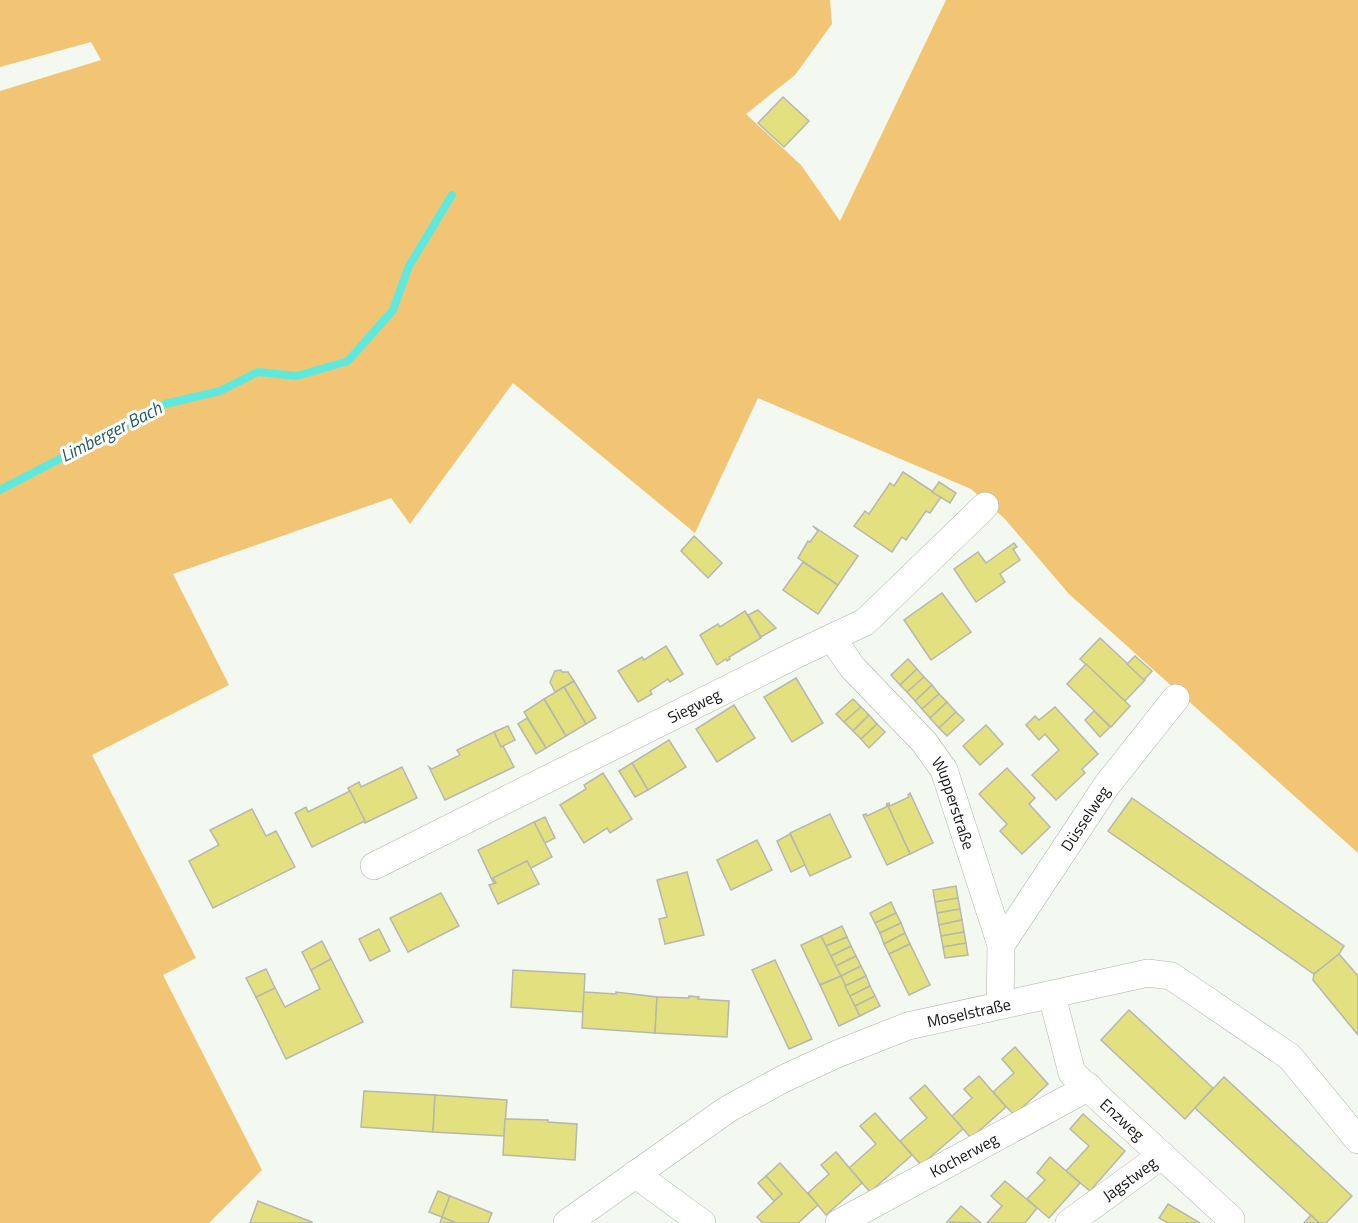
<svg xmlns="http://www.w3.org/2000/svg" width="1358" height="1223" viewBox="0 0 1358 1223" font-family="'Titillium Web',sans-serif">
  <rect width="100%" height="100%" fill="#f3f8f0"/>
  <path fill="#f2c574" d="M0,0H830L832,24L795,75L746,114L801,165L840,221L946,0H1358V853L1069,594L1004,518L971,489L758,398L695,533L513,383L410,524L391,498L173,574L229,685L92,755L196,958L163,975L262,1170L209,1223H0V91L101,60L91,42L0,67Z"/>
  <g fill="none" stroke-linecap="round" stroke-linejoin="round">
    <path stroke="#5fe9de" stroke-width="8" d="M0,490L165,404L220,391L258,372L297,376L348,361L393,310L409,266L452,195"/>
  </g>
  <g fill="#e3e17f" stroke="#b7b7ae" stroke-width="1.5">
    <path d="M783,97L809,121L784,147L758,123Z"/>
    <path d="M903,472L941,497L930,513L926,511L906,540L902,537L892,552L854,526L865,511L869,514L890,483L894,486Z"/>
    <path d="M939,482L956,493L950,503L932,492Z"/>
    <path d="M813,526L858,556L838,585L798,558L808,541L810,542L818,531Z"/>
    <path d="M694,536L722,563L708,578L681,551Z"/>
    <path d="M1014,543L1017,547L1013,549L1020,560L1000,574L1005,582L976,602L954,569L978,552L986,563Z"/>
    <path d="M803,562L838,585L818,614L783,590Z"/>
    <path d="M942,593L971,632L931,660L904,620Z"/>
    <path d="M758,610L776,628L761,637L748,615Z"/>
    <path d="M745,611L761,638L729,657L730,659L727,661L726,659L717,665L700,635L718,624L720,627Z"/>
    <path d="M1100,638L1145,680L1125,701L1080,659Z"/>
    <path d="M666,646L683,674L670,682L668,679L650,691L652,694L638,702L618,671L642,657L644,660Z"/>
    <path d="M1135,656L1152,671L1144,680L1127,664Z"/>
    <path d="M908,659L917,669L900,685L891,675Z"/>
    <path d="M1086,664L1130,706L1111,727L1067,684Z"/>
    <path d="M917,669L924,677L907,692L900,685Z"/>
    <path d="M561,670L562,672H568L574,681L555,692L550,682L555,671Z"/>
    <path d="M924,677L932,685L915,701L907,692Z"/>
    <path d="M796,678L823,723L792,742L764,697Z"/>
    <path d="M574,681L596,718L586,724L564,687Z"/>
    <path d="M932,685L939,694L922,709L915,701Z"/>
    <path d="M564,687L586,724L566,736L544,699Z"/>
    <path d="M939,694L947,702L930,718L922,709Z"/>
    <path d="M544,699L566,736L546,748L524,712Z"/>
    <path d="M853,699L861,707L844,722L836,714Z"/>
    <path d="M947,702L956,712L939,728L930,718Z"/>
    <path d="M734,705L755,738L717,762L696,729Z"/>
    <path d="M861,707L869,715L853,731L844,722Z"/>
    <path d="M1055,707L1098,754L1082,769L1085,773L1056,800L1032,775L1059,750L1045,734L1039,740L1026,725L1035,716L1039,720Z"/>
    <path d="M1094,711L1110,727L1100,737L1085,720Z"/>
    <path d="M956,712L964,720L947,736L939,728Z"/>
    <path d="M869,715L877,724L861,739L853,731Z"/>
    <path d="M527,718L546,748L536,754L518,724Z"/>
    <path d="M877,724L885,732L869,748L861,739Z"/>
    <path d="M986,725L1003,744L980,765L963,746Z"/>
    <path d="M508,726L515,740L501,747L494,732Z"/>
    <path d="M494,732L501,747L503,746L514,767L445,800L429,767L432,769L460,755L457,750Z"/>
    <path d="M669,740L686,767L648,790L632,763Z"/>
    <path d="M632,763L648,790L635,797L619,771Z"/>
    <path d="M402,767L417,798L365,823L348,788L359,782L361,787Z"/>
    <path d="M1007,768L1035,798L1029,804L1050,827L1022,854L1000,831L1007,824L979,794Z"/>
    <path d="M603,773L632,819L610,833L607,828L584,843L560,805L586,789L584,785Z"/>
    <path d="M350,791L365,821L312,847L295,813L306,807L308,812Z"/>
    <path d="M910,793L933,843L910,854L887,804L889,803L890,806L909,797L908,795Z"/>
    <path d="M1132,798L1344,946L1339,954L1314,974L1108,831Z"/>
    <path d="M887,804L910,854L887,865L863,815L866,814L867,816L886,807Z"/>
    <path d="M252,809L266,836L276,831L295,867L213,908L189,861L219,845L210,830Z"/>
    <path d="M830,814L851,857L810,876L790,833Z"/>
    <path d="M545,817L555,838L545,843L534,822Z"/>
    <path d="M534,822L552,857L531,868L527,861L493,878L496,883L494,884L478,850Z"/>
    <path d="M790,834L805,865L791,872L777,841Z"/>
    <path d="M757,840L772,870L731,890L717,860Z"/>
    <path d="M527,861L539,884L498,904L489,885L496,883L493,878Z"/>
    <path d="M687,872L704,935L665,944L659,919L667,917L657,880Z"/>
    <path d="M956,886L958,898L935,902L933,890Z"/>
    <path d="M441,893L459,926L408,952L390,918Z"/>
    <path d="M958,898L960,909L937,913L935,902Z"/>
    <path d="M891,902L896,913L875,923L870,913Z"/>
    <path d="M960,909L962,920L939,925L937,913Z"/>
    <path d="M896,913L901,923L880,933L875,923Z"/>
    <path d="M962,920L964,932L941,936L939,925Z"/>
    <path d="M901,923L905,933L884,944L880,933Z"/>
    <path d="M842,926L847,937L826,946L821,936Z"/>
    <path d="M379,929L390,951L370,961L359,939Z"/>
    <path d="M964,932L966,943L943,947L941,936Z"/>
    <path d="M905,933L910,944L889,954L884,944Z"/>
    <path d="M821,936L841,976L820,985L801,945Z"/>
    <path d="M847,937L851,946L831,956L826,946Z"/>
    <path d="M322,941L331,959L311,970L302,952Z"/>
    <path d="M966,943L968,955L945,958L943,947Z"/>
    <path d="M910,944L930,985L909,995L889,954Z"/>
    <path d="M851,946L856,956L836,966L831,956Z"/>
    <path d="M1339,954L1358,976V1035L1313,980L1314,974Z"/>
    <path d="M856,956L861,966L841,976L836,966Z"/>
    <path d="M331,959L363,1022L286,1059L256,997L275,988L285,1007L320,989L311,970Z"/>
    <path d="M775,960L812,1039L789,1049L752,970Z"/>
    <path d="M861,966L866,976L845,986L841,976Z"/>
    <path d="M266,969L275,988L256,997L246,978Z"/>
    <path d="M513,970L585,974L583,1012L511,1007Z"/>
    <path d="M841,976L860,1016L839,1026L820,985Z"/>
    <path d="M866,976L870,986L850,996L845,986Z"/>
    <path d="M870,986L875,996L855,1006L850,996Z"/>
    <path d="M584,992L616,994V992L657,997L655,1033L582,1028Z"/>
    <path d="M689,996L699,997L698,999L729,1001L727,1037L655,1033L657,997L689,998Z"/>
    <path d="M875,996L880,1006L860,1016L855,1006Z"/>
    <path d="M1129,1010L1213,1088L1185,1119L1101,1040Z"/>
    <path d="M1015,1047L1048,1084L1014,1115L993,1092L1014,1073L1002,1059Z"/>
    <path d="M979,1076L1006,1107L971,1138L952,1116L972,1098L964,1089Z"/>
    <path d="M1224,1077L1352,1196L1326,1223H1319L1195,1108Z"/>
    <path d="M925,1085L963,1129L921,1165L900,1141L927,1118L910,1098Z"/>
    <path d="M364,1091L435,1095L433,1132L361,1127Z"/>
    <path d="M435,1095L507,1100L504,1136L433,1132Z"/>
    <path d="M875,1113L912,1155L870,1192L849,1168L876,1144L860,1126Z"/>
    <path d="M1083,1114L1125,1151L1090,1191L1066,1171L1089,1146L1070,1129Z"/>
    <path d="M505,1119L548,1120V1122L577,1124L575,1160L503,1155Z"/>
    <path d="M836,1152L862,1183L826,1215L808,1193L829,1174L821,1165Z"/>
    <path d="M1050,1157L1080,1183L1049,1218L1027,1199L1045,1180L1037,1173Z"/>
    <path d="M780,1163L818,1205L798,1223H763L757,1217L782,1194L766,1176Z"/>
    <path d="M766,1176L782,1194L774,1201L758,1183Z"/>
    <path d="M1005,1181L1037,1208L1025,1223H987L1002,1206L991,1196Z"/>
    <path d="M438,1191L450,1196L442,1217L429,1212Z"/>
    <path d="M450,1196L492,1213L488,1223H456L442,1217Z"/>
    <path d="M258,1201L312,1222V1223H250Z"/>
    <path d="M1168,1204L1200,1223H1168L1159,1218Z"/>
    <path d="M961,1206L981,1223L947,1222Z"/>
    <path d="M1311,1215L1319,1223H1304Z"/>
    <path d="M442,1217L456,1223H440Z"/>
  </g>
  <g fill="none" stroke-linecap="round" stroke-linejoin="round">
    <defs>
      <g id="street">
        <path id="s1" d="M832,638L852,667L924,742L944,770L1001,945L1000,1005"/>
        <path id="s2" d="M374,866L799,653L865,622L985,506"/>
        <path id="s3" d="M1001,945L1107,785L1176,698"/>
        <path id="s4" d="M1052,996L1072,1073L1231,1219V1223"/>
        <path d="M635,1174L702,1223"/>
        <path id="s5" d="M567,1223L728,1109L785,1078L837,1054L908,1026L1148,973L1171,976L1290,1057L1358,1140"/>
        <path id="s6" d="M839,1223L1089,1087"/>
        <path id="s7" d="M1069,1223L1162,1155"/>
      </g>
    </defs>
    <use href="#street" stroke="#aeb3ab" stroke-width="28"/>
    <use href="#street" stroke="#fff" stroke-width="27"/>
  </g>
  <g text-anchor="middle" stroke-width="6" stroke-linejoin="round" paint-order="stroke">
    <g font-size="16" fill="#151714" stroke="#fff">
      <text dy="6" stroke="none"><textPath href="#s2" startOffset="358">Siegweg</textPath></text>
      <text dy="6" stroke="none"><textPath href="#s1" startOffset="208">Wupperstraße</textPath></text>
      <text dy="6" stroke="none"><textPath href="#s3" startOffset="152">Düsselweg</textPath></text>
      <text dy="6" stroke="none"><textPath href="#s5" startOffset="458">Moselstraße</textPath></text>
      <text dy="6" stroke="none"><textPath href="#s4" startOffset="148">Enzweg</textPath></text>
      <text dy="6" stroke="none"><textPath href="#s6" startOffset="142">Kocherweg</textPath></text>
      <text dy="6" stroke="none"><textPath href="#s7" startOffset="75">Jagstweg</textPath></text>
    </g>
    <g font-size="18" font-style="italic" fill="#255e5a" stroke="#fff">
      <text transform="translate(111 432) rotate(-27)" y="6">Limberger Bach</text>
    </g>
  </g>
</svg>
